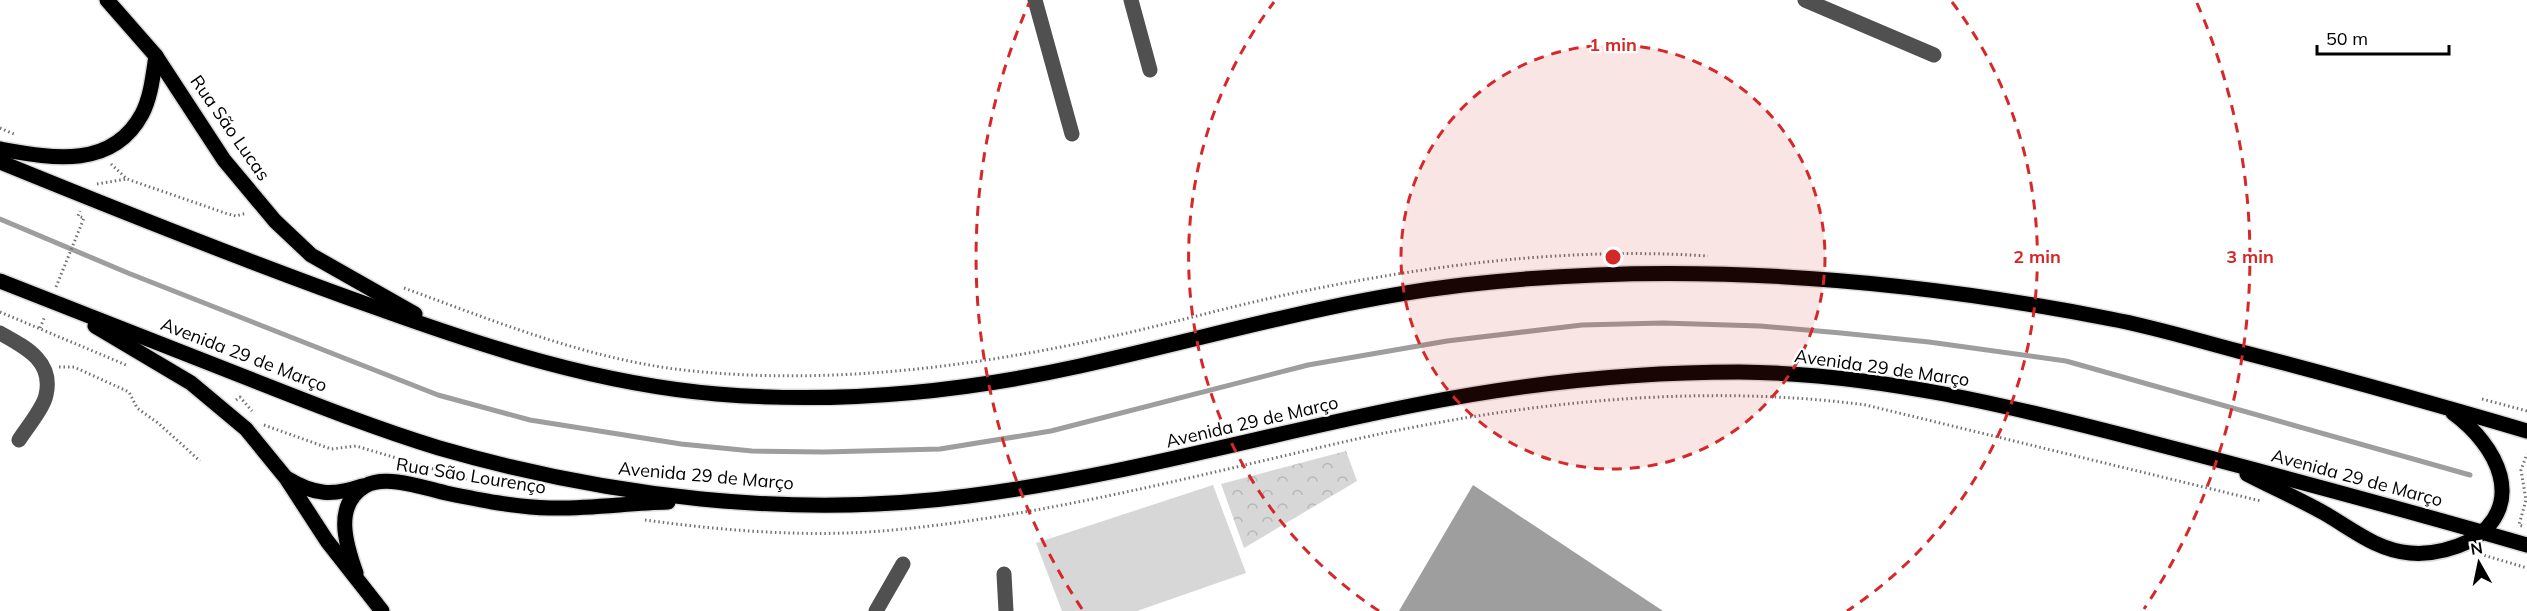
<svg xmlns="http://www.w3.org/2000/svg" width="2527" height="611" viewBox="0 0 2527 611" font-family="Mulish,sans-serif">
  <defs>
    <pattern id="park-crowns" width="20" height="18" patternUnits="userSpaceOnUse" patternTransform="scale(1.5)"><rect width="20" height="18" fill="#d7d7d7"/><path d="M2 6a3 3 0 1 1 6 0M12 15a3 3 0 1 1 6 0" fill="none" stroke="#b7b7b7"/></pattern>
  </defs>
  <rect width="100%" height="100%" fill="#fff"/>
  <path fill="#d7d7d7" d="M1213,485L1246,573L1137,611H1062L1036,543Z"/>
  <path fill="url(#park-crowns)" d="M1346,451L1357,481L1244,548L1221,484Z"/>
  <path fill="#9e9e9e" d="M1473,485L1663,611H1399Z"/>
  <g fill="none" stroke-linecap="round" stroke-linejoin="round">
    <path stroke="#9e9e9e" stroke-width="5" d="M0,219L128,273L438,395L530,420L681,444L752,451L824,452L940,449L1051,431L1308,365L1447,341L1582,325L1663,323L1760,326L1841,333L1929,342L2066,361L2470,475"/>
    <defs>
      <g id="major">
        <path d="M107,0L156,56L224,160L275,221L311,255L415,314"/>
        <path d="M0,149C51,158 112,170 142,114C151,97 153,75 156,56"/>
        <path d="M0,162C125,213 250,263 377,308C488,348 599,384 717,394C838,404 962,392 1080,366C1207,338 1333,300 1463,285C1680,260 1897,277 2111,319C2154,327 2196,340 2238,351C2335,376 2431,403 2527,431"/>
        <path d="M0,281C85,314 170,347 255,381C316,405 377,429 439,448C608,497 793,519 968,496C1120,477 1266,434 1415,405C1521,384 1631,372 1739,372C1878,373 2015,407 2149,442C2276,475 2402,509 2527,545"/>
        <path d="M95,326L191,383L246,429L286,478L327,541L382,611"/>
        <path d="M2247,474C2272,487 2299,499 2324,513C2352,529 2376,550 2410,553C2431,555 2453,549 2472,540C2527,504 2498,446 2453,413"/>
        <path d="M288,479C314,495 333,496 362,486"/>
        <path d="M356,573C346,545 333,505 365,486C386,474 424,488 446,493C480,500 514,507 550,508C589,509 629,503 668,502"/>
      </g>
    </defs>
    <use href="#major" stroke="#dbdbdb" stroke-width="18"/>
    <g stroke="#727272" stroke-width="3" stroke-dasharray="1.5 3" stroke-linecap="butt">
      <path d="M0,128L14,134"/>
      <path d="M111,164L127,179L228,214L236,216L247,213"/>
      <path d="M97,184L126,179"/>
      <path d="M56,287L84,218L78,216L80,211"/>
      <path d="M404,288C497,322 592,361 692,371C832,385 972,367 1109,337C1174,323 1238,304 1304,291C1437,264 1572,247 1708,256"/>
      <path d="M0,312L126,365"/>
      <path d="M40,328L45,316"/>
      <path d="M59,367H74L129,392L137,408L158,423L200,461"/>
      <path d="M2482,399L2527,411"/>
      <path d="M236,400L240,397L252,411"/>
      <path d="M264,425L331,449L356,446L467,479"/>
      <path d="M645,520C726,531 811,538 893,530C1052,515 1206,473 1361,438C1526,402 1699,383 1866,405L2261,501"/>
      <path d="M2522,526L2519,525L2526,500L2521,470L2527,454"/>
      <path d="M2480,554L2527,568"/>
    </g>
    <g stroke="#505050" stroke-width="15">
      <path d="M1035,0L1072,134"/>
      <path d="M1131,0L1150,70"/>
      <path d="M1805,0L1934,55"/>
      <path d="M0,333C25,347 54,361 46,395C44,407 26,429 19,440"/>
      <path d="M1004,574L1006,611"/>
      <path d="M876,611L903,564"/>
    </g>
    <use href="#major" stroke="#000" stroke-width="15"/>
  </g>
  <circle cx="1613" cy="257" r="212" fill="#d62828" fill-opacity=".12"/>
  <g fill="none" stroke="#d62828" stroke-width="3" stroke-dasharray="10 8">
    <circle cx="1613" cy="257" r="212"/>
    <path d="M1379 611A424 424 0 0 1 1274 2M1952 2A424 424 0 0 1 1847 611"/>
    <path d="M1082 609A637 637 0 0 1 1029 3M2197 3A637 637 0 0 1 2144 609"/>
  </g>
  <g text-anchor="middle" stroke-width="4.5" stroke-linejoin="round" paint-order="stroke">
    <g font-size="18" fill="#000" stroke="#fff">
      <text transform="translate(230 128) rotate(55)" y="6">Rua São Lucas</text>
      <text transform="translate(244 355) rotate(21)" y="6">Avenida 29 de Março</text>
      <text transform="translate(1882 368) rotate(8)" y="6">Avenida 29 de Março</text>
      <text transform="translate(1252 422) rotate(-13)" y="6">Avenida 29 de Março</text>
      <text transform="translate(471 476) rotate(9)" y="6">Rua São Lourenço</text>
      <text transform="translate(706 476) rotate(5)" y="6">Avenida 29 de Março</text>
      <text transform="translate(2357 478) rotate(15)" y="6">Avenida 29 de Março</text>
    </g>
  </g>
  <circle cx="1613" cy="257" r="9" fill="#d62828" stroke="#fff" stroke-width="3"/>
  <g font-size="18" text-anchor="middle" font-weight="bold" fill="#d62828" stroke="#fff" stroke-width="4.5" stroke-linejoin="round" paint-order="stroke">
    <text x="1613" y="51">1 min</text>
    <text x="2037" y="263">2 min</text>
    <text x="2250" y="263">3 min</text>
  </g>
  <g transform="translate(2479 563) rotate(351)" stroke="#ffffff" stroke-width="4.5" paint-order="stroke">
  <path d="M0-4.5L10 22L0 15L-10 22Z" fill="#000000"/>
  <text y="-9" font-size="16" font-weight="bold" text-anchor="middle" fill="#000000">N</text>
  </g>
  <path d="M2317 45v9h132v-9" fill="none" stroke="#000000" stroke-width="3"/>
  <text x="2326" y="45" font-size="18" fill="#000000" stroke="#ffffff" stroke-width="4.5" paint-order="stroke">50 m</text>
</svg>
